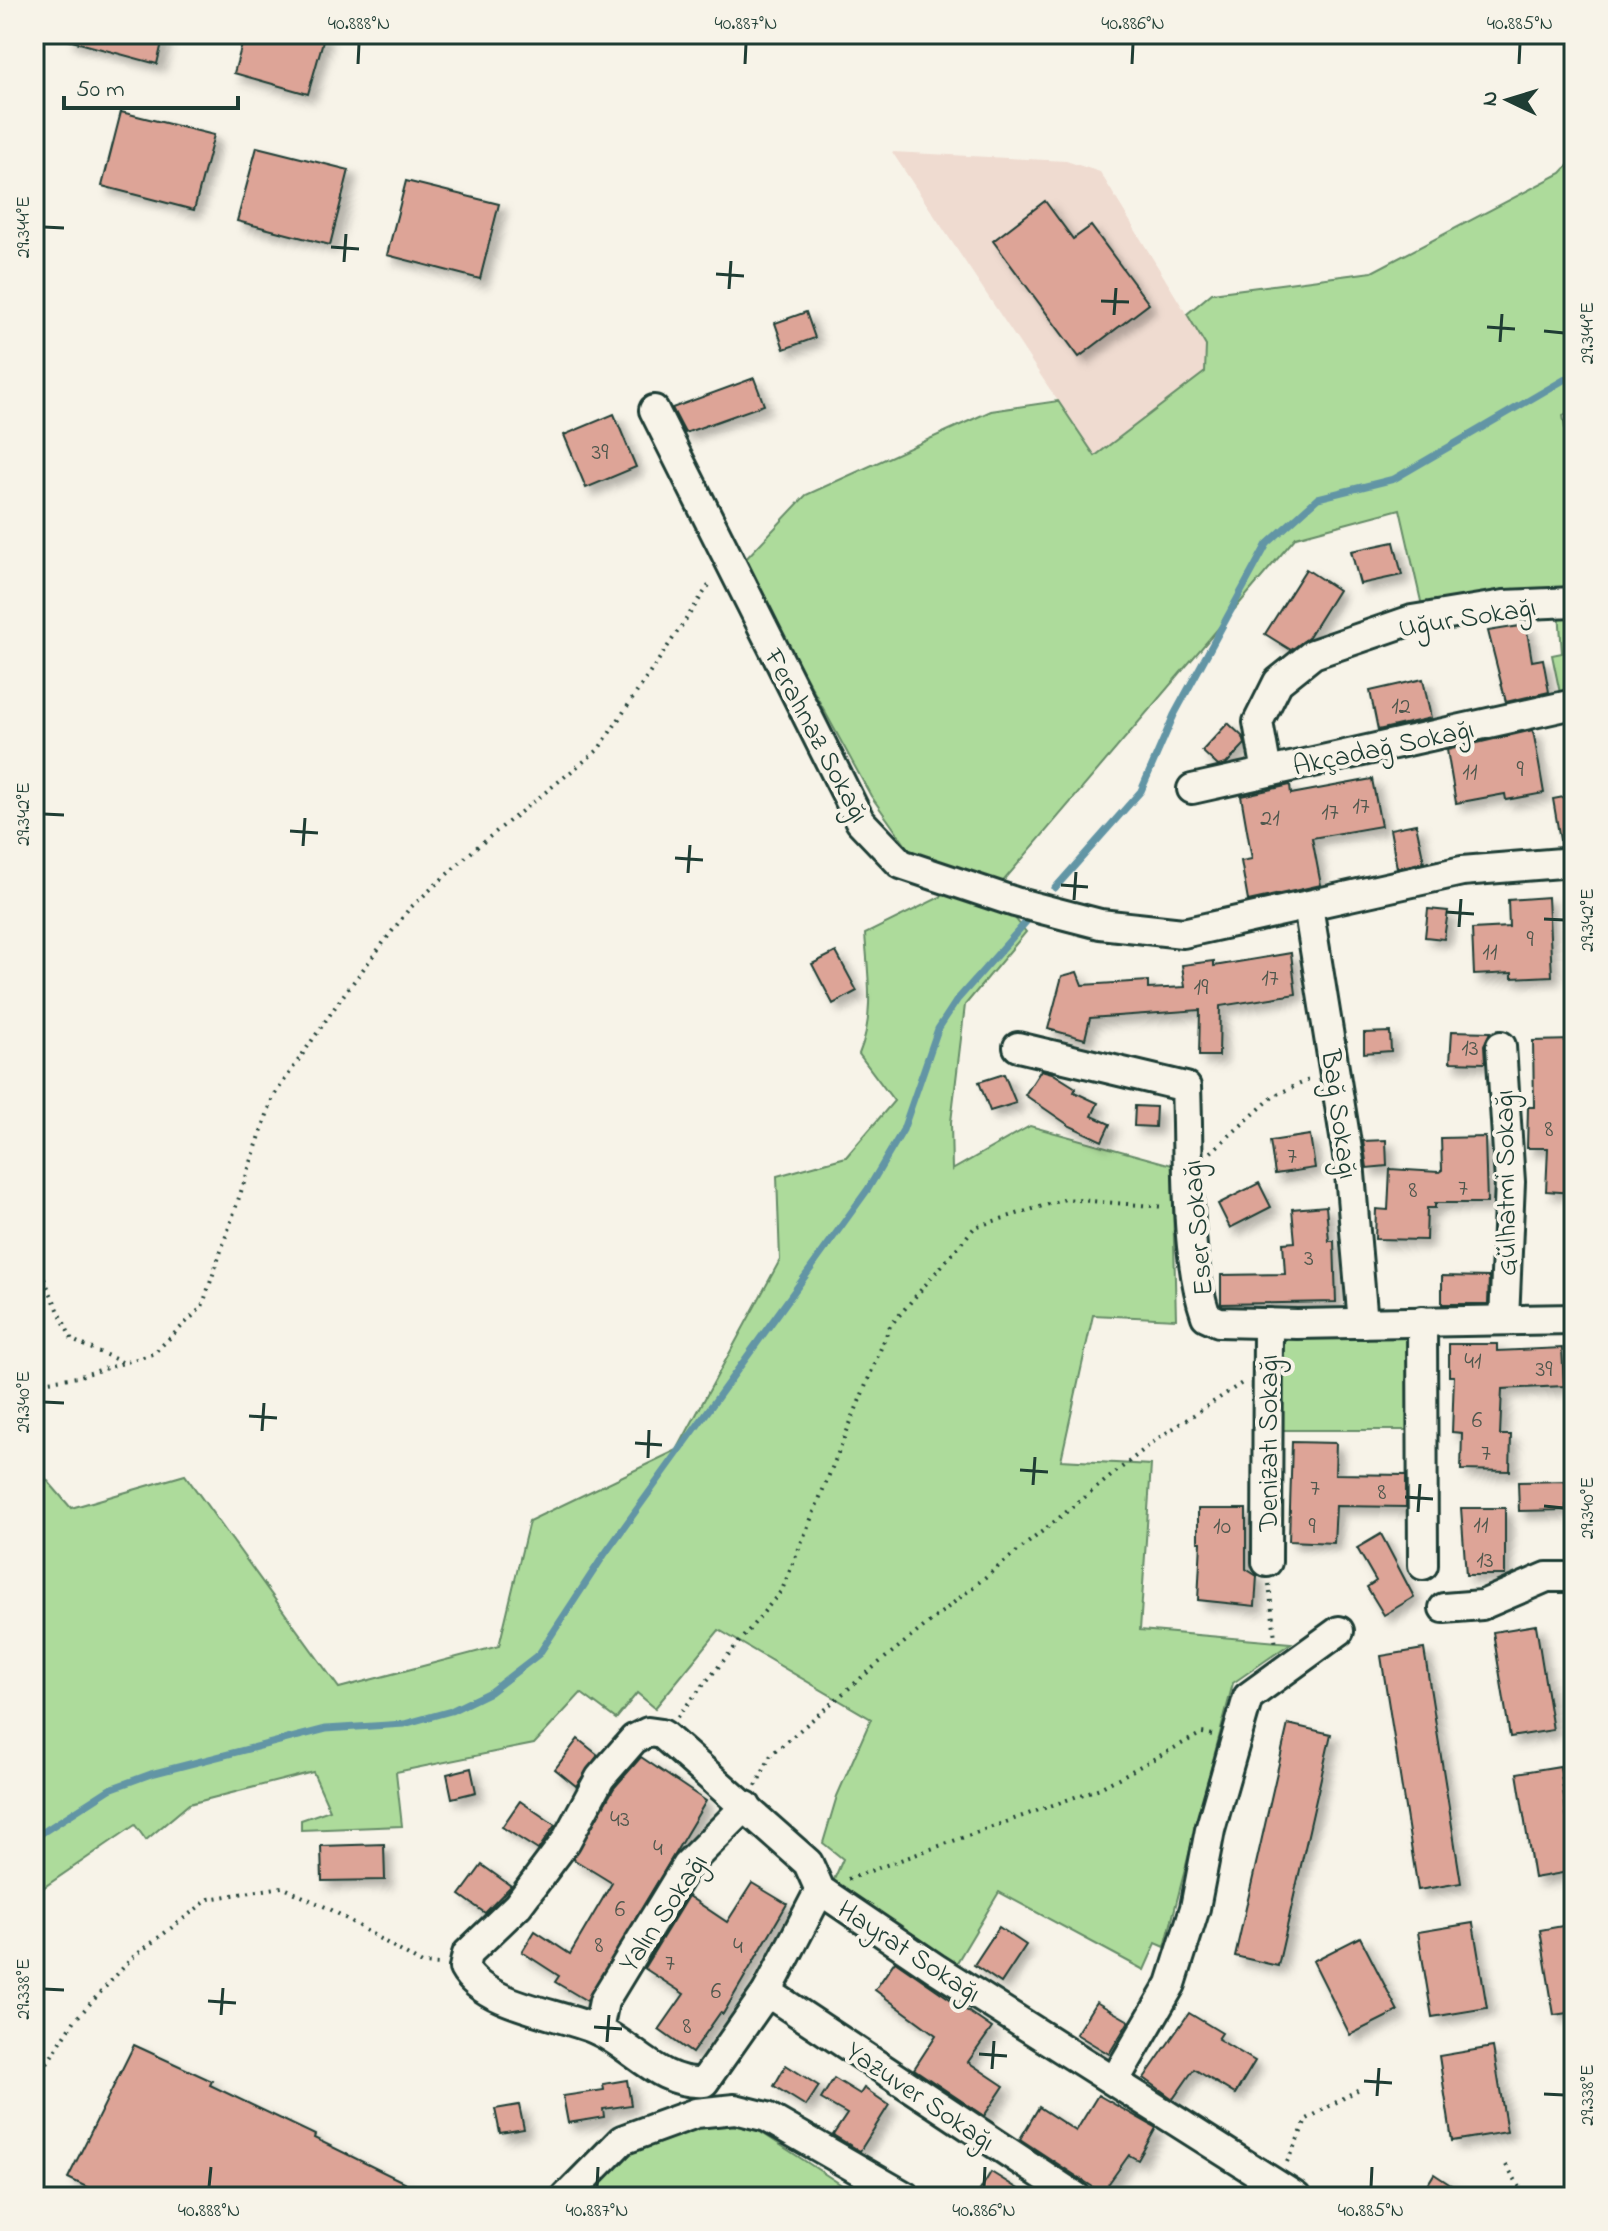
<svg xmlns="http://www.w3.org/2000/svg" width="1608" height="2231" viewBox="0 0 1608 2231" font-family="'Indie Flower',sans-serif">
  <defs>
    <filter id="shadow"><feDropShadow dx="7" dy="7" stdDeviation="4" flood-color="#0004"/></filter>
  </defs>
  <rect width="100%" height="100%" fill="#f7f3e8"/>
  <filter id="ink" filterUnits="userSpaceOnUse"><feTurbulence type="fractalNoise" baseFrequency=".0125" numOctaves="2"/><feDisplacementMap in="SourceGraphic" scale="16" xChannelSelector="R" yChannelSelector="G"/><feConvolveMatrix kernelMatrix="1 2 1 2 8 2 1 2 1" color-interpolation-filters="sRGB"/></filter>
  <g filter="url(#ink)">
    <path fill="#efdbd0" d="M892,152L1066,161L1100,172L1206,346L1205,372L1095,457Z"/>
    <g fill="#addb9b" stroke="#668c68" stroke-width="2">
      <path d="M1574,159V410L1563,415L1574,488V591L1425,619L1400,509L1296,537L1000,885L909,850L871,796L743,562L806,495L991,411L1058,401L1095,456L1205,372L1206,346L1187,314L1212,293L1372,272L1561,173Z"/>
      <path d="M1574,610V690L1560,693L1552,655L1562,653L1559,611Z"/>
      <path d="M950,892L1014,917L1026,932L965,1005L951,1122L952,1170L1030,1126L1172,1165L1176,1319L1093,1315L1061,1460L1151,1465L1140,1630L1291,1643L1233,1683L1165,1947L1156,1943L1144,1970L999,1892L956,1964L833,1882L843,1859L823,1843L837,1796L871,1719L719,1630L655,1708L637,1693L616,1719L581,1693L534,1744L396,1772L402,1826L301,1830V1820L330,1810L313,1772L189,1804L146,1840L135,1825L34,1894V1465L71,1508L185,1475L339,1688L499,1646L529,1521L677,1450L780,1260L777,1176L846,1157L894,1101L859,1054C875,1016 868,975 865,934Z"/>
      <rect x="1279" y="1333" width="130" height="97"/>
      <path d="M742,2120L857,2195L579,2197L626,2147L686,2125Z"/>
    </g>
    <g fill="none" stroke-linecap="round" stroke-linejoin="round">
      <g stroke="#6295a5" stroke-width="7">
        <path d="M1055,888L1141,791L1174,715L1267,544L1318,498L1394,479L1574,374"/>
        <path d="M34,1838L110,1789L151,1774L326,1729L404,1724L451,1711L490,1692L539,1654L604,1555L868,1189L903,1130L938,1029L957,1000L1026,922"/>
      </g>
    </g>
    <g fill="#dda497" stroke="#1f3d34" stroke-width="2" filter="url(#shadow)">
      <path d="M68,34H164L157,64L68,40Z"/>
      <path d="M245,34H325L308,94L234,73Z"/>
      <path d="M121,112L214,135L194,210L102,186Z"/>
      <path d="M257,147L349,170L330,245L237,221Z"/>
      <path d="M406,181L499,204L480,279L387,255Z"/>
      <path d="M1045,201L1073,239L1091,226L1149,304L1079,357L993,241Z"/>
      <path d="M806,312L815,338L784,349L775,323Z"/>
      <path d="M754,378L764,405L685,433L672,408Z"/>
      <path d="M614,414L636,467L586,488L564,435Z"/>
      <path d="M1394,542L1402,575L1360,584L1351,551Z"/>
      <path d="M1306,569L1338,590L1308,638L1291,650L1265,634Z"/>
      <path d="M1526,625L1532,661L1543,659L1549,692L1506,702L1488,631Z"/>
      <path d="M1423,679L1431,718L1378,730L1370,691Z"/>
      <path d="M1228,723L1243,737L1245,744L1226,764L1218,766L1202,751Z"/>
      <path d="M1533,730L1544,793L1506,800L1505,794L1456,803L1447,750Z"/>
      <path d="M1372,779L1381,826L1312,838L1321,885L1248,901L1241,861L1252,859L1241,796L1290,785L1291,794Z"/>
      <path d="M1574,795V845L1561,846L1553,799Z"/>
      <path d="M1416,824L1424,862L1397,868L1390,829Z"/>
      <path d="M1548,897L1552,976L1512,978V973L1474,975L1472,929L1509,927L1508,900Z"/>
      <path d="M1428,909L1448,911L1444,939L1425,937Z"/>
      <path d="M836,952L857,991L833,1004L812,964Z"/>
      <path d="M1291,953L1296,994L1220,1006L1219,1056H1199L1200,1010L1090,1018L1085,1039L1048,1029L1062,976L1077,972L1082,985L1148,981V989L1185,987L1182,965L1214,961V966Z"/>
      <path d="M1452,1031L1490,1032L1484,1046L1485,1063L1450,1062Z"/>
      <path d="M1390,1032L1391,1051L1364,1053V1033Z"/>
      <path d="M1572,1040L1571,1163H1574V1193L1546,1191L1548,1148H1527L1528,1107H1534L1533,1041Z"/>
      <path d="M1041,1070L1052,1073L1076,1088L1074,1092L1098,1103L1092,1116L1110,1124L1102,1141L1070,1126L1025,1095Z"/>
      <path d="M1004,1074L1016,1103L990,1111L979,1082Z"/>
      <path d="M1135,1106L1156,1107L1155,1127L1134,1126Z"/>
      <path d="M1310,1135L1315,1168L1275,1174L1270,1141Z"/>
      <path d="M1485,1137L1487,1203H1435V1208H1427L1426,1240L1375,1239L1376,1209L1388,1210L1390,1169L1439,1172L1442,1170L1441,1138Z"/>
      <path d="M1386,1140L1387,1166L1367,1168L1363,1141Z"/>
      <path d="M1259,1183L1271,1207L1230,1228L1218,1204Z"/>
      <path d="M1326,1206L1329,1241H1334L1336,1302L1221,1304V1275L1285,1274L1283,1243L1295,1242L1292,1209Z"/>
      <path d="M1442,1276L1489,1277L1488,1304H1442Z"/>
      <path d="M1449,1344H1497V1351L1562,1348L1564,1386L1502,1389L1500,1435H1511L1510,1471L1461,1470L1462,1433L1452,1432L1454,1376H1449Z"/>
      <path d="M1292,1442L1336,1443L1335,1474L1406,1475V1507L1336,1506L1334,1543L1289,1541Z"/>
      <path d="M1566,1481V1510L1519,1511L1518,1482Z"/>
      <path d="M1461,1508H1505V1575H1466Z"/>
      <path d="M1198,1509H1246V1569L1257,1576L1255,1606L1198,1600L1201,1542H1198Z"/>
      <path d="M1381,1534L1414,1597L1384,1615L1367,1587L1376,1581L1357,1548Z"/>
      <path d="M1536,1625L1553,1730L1510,1737L1493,1632Z"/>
      <path d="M1424,1649L1461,1883L1418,1890L1381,1656Z"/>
      <path d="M1288,1724L1331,1734L1278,1966L1235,1956Z"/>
      <path d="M578,1739L598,1755L576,1786L555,1769Z"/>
      <path d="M641,1757L706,1801L587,2001L555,1982L559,1976L522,1952L535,1931L570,1954L612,1883L573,1859L614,1788Z"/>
      <path d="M1560,1766L1574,1871L1534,1878L1517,1773Z"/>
      <path d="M471,1768L476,1792L452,1798L447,1774Z"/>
      <path d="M520,1801L555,1825L538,1850L502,1827Z"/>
      <path d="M384,1844L385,1880L322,1881L321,1846Z"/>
      <path d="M482,1865L511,1886L485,1913L460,1895Z"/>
      <path d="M752,1883L787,1904L723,2014L720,2013L692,2053L659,2030L684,1994L644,1968L688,1896L727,1922Z"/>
      <path d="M1473,1923L1487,2008L1432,2017L1418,1932Z"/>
      <path d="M1574,1924V2012L1554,2015L1540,1930Z"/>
      <path d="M999,1927L1026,1945L1001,1983L974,1965Z"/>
      <path d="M1360,1937L1398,2011L1350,2035L1313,1961Z"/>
      <path d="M895,1961L992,2028L968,2062L1004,2086L984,2116L914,2069L936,2035L875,1990Z"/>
      <path d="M1096,2002L1129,2021L1109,2054L1076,2034Z"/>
      <path d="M1189,2013L1222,2033L1218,2039L1255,2061L1235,2094L1194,2069L1173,2099L1144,2078Z"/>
      <path d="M134,2045L212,2081L210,2085L315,2135L314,2138L434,2197H107L68,2178Z"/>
      <path d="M1493,2047L1507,2132L1452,2141L1439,2056Z"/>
      <path d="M786,2065L819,2086L806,2106L774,2086Z"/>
      <path d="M834,2078L860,2094L864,2088L889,2105L860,2151L833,2135L847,2114L821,2099Z"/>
      <path d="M627,2080L631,2105L603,2109L604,2117L568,2123L563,2096L604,2090L603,2084Z"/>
      <path d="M1098,2095L1156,2128L1138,2160L1129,2155L1102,2193L1020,2139L1039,2107L1076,2131Z"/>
      <path d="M519,2105L524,2129L500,2133L495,2109Z"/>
      <path d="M991,2172L1031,2197H976Z"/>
      <path d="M1434,2174L1469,2197H1420Z"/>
    </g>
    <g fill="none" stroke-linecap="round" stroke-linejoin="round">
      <defs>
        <g id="minor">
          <path d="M654,410L860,821L901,864L1015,902L1100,924L1183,933L1462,871L1574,862"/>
          <path d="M1267,772L1258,722L1278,682L1313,654L1412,620L1504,605L1574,602"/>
          <path d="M1192,789L1574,704"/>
          <path d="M1308,906L1349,1162L1363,1323"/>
          <path d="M1501,1046L1510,1182L1504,1320"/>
          <path d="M1018,1047L1186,1087C1189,1156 1184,1252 1206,1316L1219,1322L1297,1324L1574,1319"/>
          <path d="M1422,1321L1423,1565"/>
          <path d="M1267,1562L1268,1323"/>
          <path d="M1444,1608L1482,1605L1547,1577H1574"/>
          <path d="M820,1890L767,1992L704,2082C658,2085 633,2045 595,2029C557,2013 484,2005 464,1968L467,1954L518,1905L566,1841L600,1778L634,1739L648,1732L662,1734L808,1863L820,1890L935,1968L1296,2197"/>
          <path d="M767,1992L1076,2197"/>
          <path d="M598,2030L604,2001L686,1866L746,1806"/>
          <path d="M1115,2080L1171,1984L1195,1908L1210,1830L1248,1697L1339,1631"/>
          <path d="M566,2197L622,2140L696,2113L735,2109L767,2117L906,2197"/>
        </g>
      </defs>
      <use href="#minor" stroke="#1f3d34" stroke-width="34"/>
      <g stroke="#1f3d34" stroke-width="4" stroke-dasharray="2 6" stroke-linecap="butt">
        <path d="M1211,1152L1275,1095L1309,1080"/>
        <path d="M34,1257L72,1340L122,1362"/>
        <path d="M34,1383L77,1377L153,1354L202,1307L273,1097L342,997L409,909L477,847L598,750L711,582"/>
        <path d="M1269,1584L1276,1647"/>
        <path d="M677,1717L782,1590L890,1326L975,1227L1065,1199L1165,1207"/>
        <path d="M756,1786L771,1755L875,1666L1157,1439L1242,1383"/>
        <path d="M848,1879L1100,1788L1202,1733L1213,1735"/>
        <path d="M34,2083L75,2020L132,1958L209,1899L282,1887L330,1909L422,1964L441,1965"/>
        <path d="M1287,2162L1307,2119L1361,2088"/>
        <path d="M1506,2165L1526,2197"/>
      </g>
      <use href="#minor" stroke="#f7f3e8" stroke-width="28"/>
    </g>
  </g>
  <path fill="none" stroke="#1f3d34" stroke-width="3" d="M358,64L359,44M745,64L746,44M1132,64L1133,44M1519,64L1520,44M44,227L64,228M331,247L359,249M344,262L346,234M716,274L744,276M729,289L731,261M1101,301L1129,302M1114,315L1116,288M1487,327L1515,329M1544,331L1564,333M1500,342L1502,314M44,814L64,815M290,831L318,833M303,846L305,818M675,858L703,860M688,873L690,845M1061,885L1088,887M1074,900L1076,872M1446,912L1474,914M1544,919L1564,920M1459,927L1461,899M44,1402L64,1403M249,1416L277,1418M262,1431L264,1403M635,1443L662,1445M648,1458L649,1430M1020,1470L1048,1472M1033,1485L1035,1457M1405,1497L1433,1499M1544,1506L1564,1508M1418,1512L1420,1484M44,1989L64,1990M208,2001L236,2003M221,2015L223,1988M594,2027L622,2029M607,2042L609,2015M979,2054L1007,2056M992,2069L994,2041M1364,2081L1392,2083M1544,2094L1564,2095M1377,2096L1379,2068M209,2187L211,2167M597,2187L598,2167M984,2187L985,2167M1371,2187L1372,2167"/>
  <g text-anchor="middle" stroke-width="8" stroke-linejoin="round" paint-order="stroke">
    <g font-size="24" fill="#4e574d">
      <text x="600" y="459">39</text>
      <text x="1401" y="713">12</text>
      <text x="1520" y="776">9</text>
      <text x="1470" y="779">11</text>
      <text x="1361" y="813">17</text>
      <text x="1330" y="819">17</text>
      <text x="1270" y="825">21</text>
      <text x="1530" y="946">9</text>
      <text x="1490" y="959">11</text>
      <text x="1270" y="985">17</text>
      <text x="1201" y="994">19</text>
      <text x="1470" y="1055">13</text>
      <text x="1549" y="1136">8</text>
      <text x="1292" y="1163">7</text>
      <text x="1463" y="1195">7</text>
      <text x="1413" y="1197">8</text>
      <text x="1309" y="1265">3</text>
      <text x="1473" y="1368">41</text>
      <text x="1544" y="1376">39</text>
      <text x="1477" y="1427">6</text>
      <text x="1486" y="1460">7</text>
      <text x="1315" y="1495">7</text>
      <text x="1382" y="1499">8</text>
      <text x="1481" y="1532">11</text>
      <text x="1222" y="1533">10</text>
      <text x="1312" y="1533">9</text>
      <text x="1485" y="1567">13</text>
      <text x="620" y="1826">43</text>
      <text x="658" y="1855">4</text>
      <text x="620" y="1916">6</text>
      <text x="599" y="1952">8</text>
      <text x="738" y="1953">4</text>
      <text x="670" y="1970">7</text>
      <text x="716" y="1998">6</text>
      <text x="687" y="2033">8</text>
    </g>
    <g font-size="28" fill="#1f3d34" stroke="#f7f3e8">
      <text transform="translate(1467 616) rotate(-9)" y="10">Uğur Sokağı</text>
      <text transform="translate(818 735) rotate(62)" y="10">Ferahnaz Sokağı</text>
      <text transform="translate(1383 746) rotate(-12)" y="10">Akçadağ Sokağı</text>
      <text transform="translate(1341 1114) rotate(82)" y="10">Bağ Sokağı</text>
      <text transform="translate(1504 1183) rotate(-91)" y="10">Gülhatmi Sokağı</text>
      <text transform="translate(1196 1228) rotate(-95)" y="10">Eser Sokağı</text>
      <text transform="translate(1267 1443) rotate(-90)" y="10">Denizatı Sokağı</text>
      <text transform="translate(662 1912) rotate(-56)" y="10">Yalın Sokağı</text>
      <text transform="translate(910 1950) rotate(33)" y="10">Hayrat Sokağı</text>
      <text transform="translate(921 2095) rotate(34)" y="10">Yazuver Sokağı</text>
    </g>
  </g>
  <rect width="1608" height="2231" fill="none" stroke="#f7f3e8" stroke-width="88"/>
  <g transform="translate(1508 100) rotate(274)" stroke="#f7f3e8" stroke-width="6" paint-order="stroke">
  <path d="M0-6L14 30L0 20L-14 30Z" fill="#1f3d34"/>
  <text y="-12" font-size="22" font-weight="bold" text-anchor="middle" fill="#1f3d34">N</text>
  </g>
  <path d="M64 96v12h174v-12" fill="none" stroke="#1f3d34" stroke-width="4"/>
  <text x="76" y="96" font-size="24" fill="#1f3d34" stroke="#f7f3e8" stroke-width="6" paint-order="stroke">50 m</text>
  <rect x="44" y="44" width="1520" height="2143" fill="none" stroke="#1f3d34" stroke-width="3"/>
  <g font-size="20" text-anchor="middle" fill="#1f3d34">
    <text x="359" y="29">40.888°N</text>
    <text x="746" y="29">40.887°N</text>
    <text x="1133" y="29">40.886°N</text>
    <text x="1520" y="29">40.885°N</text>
    <text transform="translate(22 227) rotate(-90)" y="7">29.344°E</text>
    <text transform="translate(1586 333) rotate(-90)" y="7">29.344°E</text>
    <text transform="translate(22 814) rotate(-90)" y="7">29.342°E</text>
    <text transform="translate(1586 920) rotate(-90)" y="7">29.342°E</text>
    <text transform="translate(22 1402) rotate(-90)" y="7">29.340°E</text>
    <text transform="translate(1586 1508) rotate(-90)" y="7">29.340°E</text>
    <text transform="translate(22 1989) rotate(-90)" y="7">29.338°E</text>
    <text transform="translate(1586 2095) rotate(-90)" y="7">29.338°E</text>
    <text x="209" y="2216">40.888°N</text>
    <text x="597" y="2216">40.887°N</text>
    <text x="984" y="2216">40.886°N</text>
    <text x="1371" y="2216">40.885°N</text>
  </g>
</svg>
